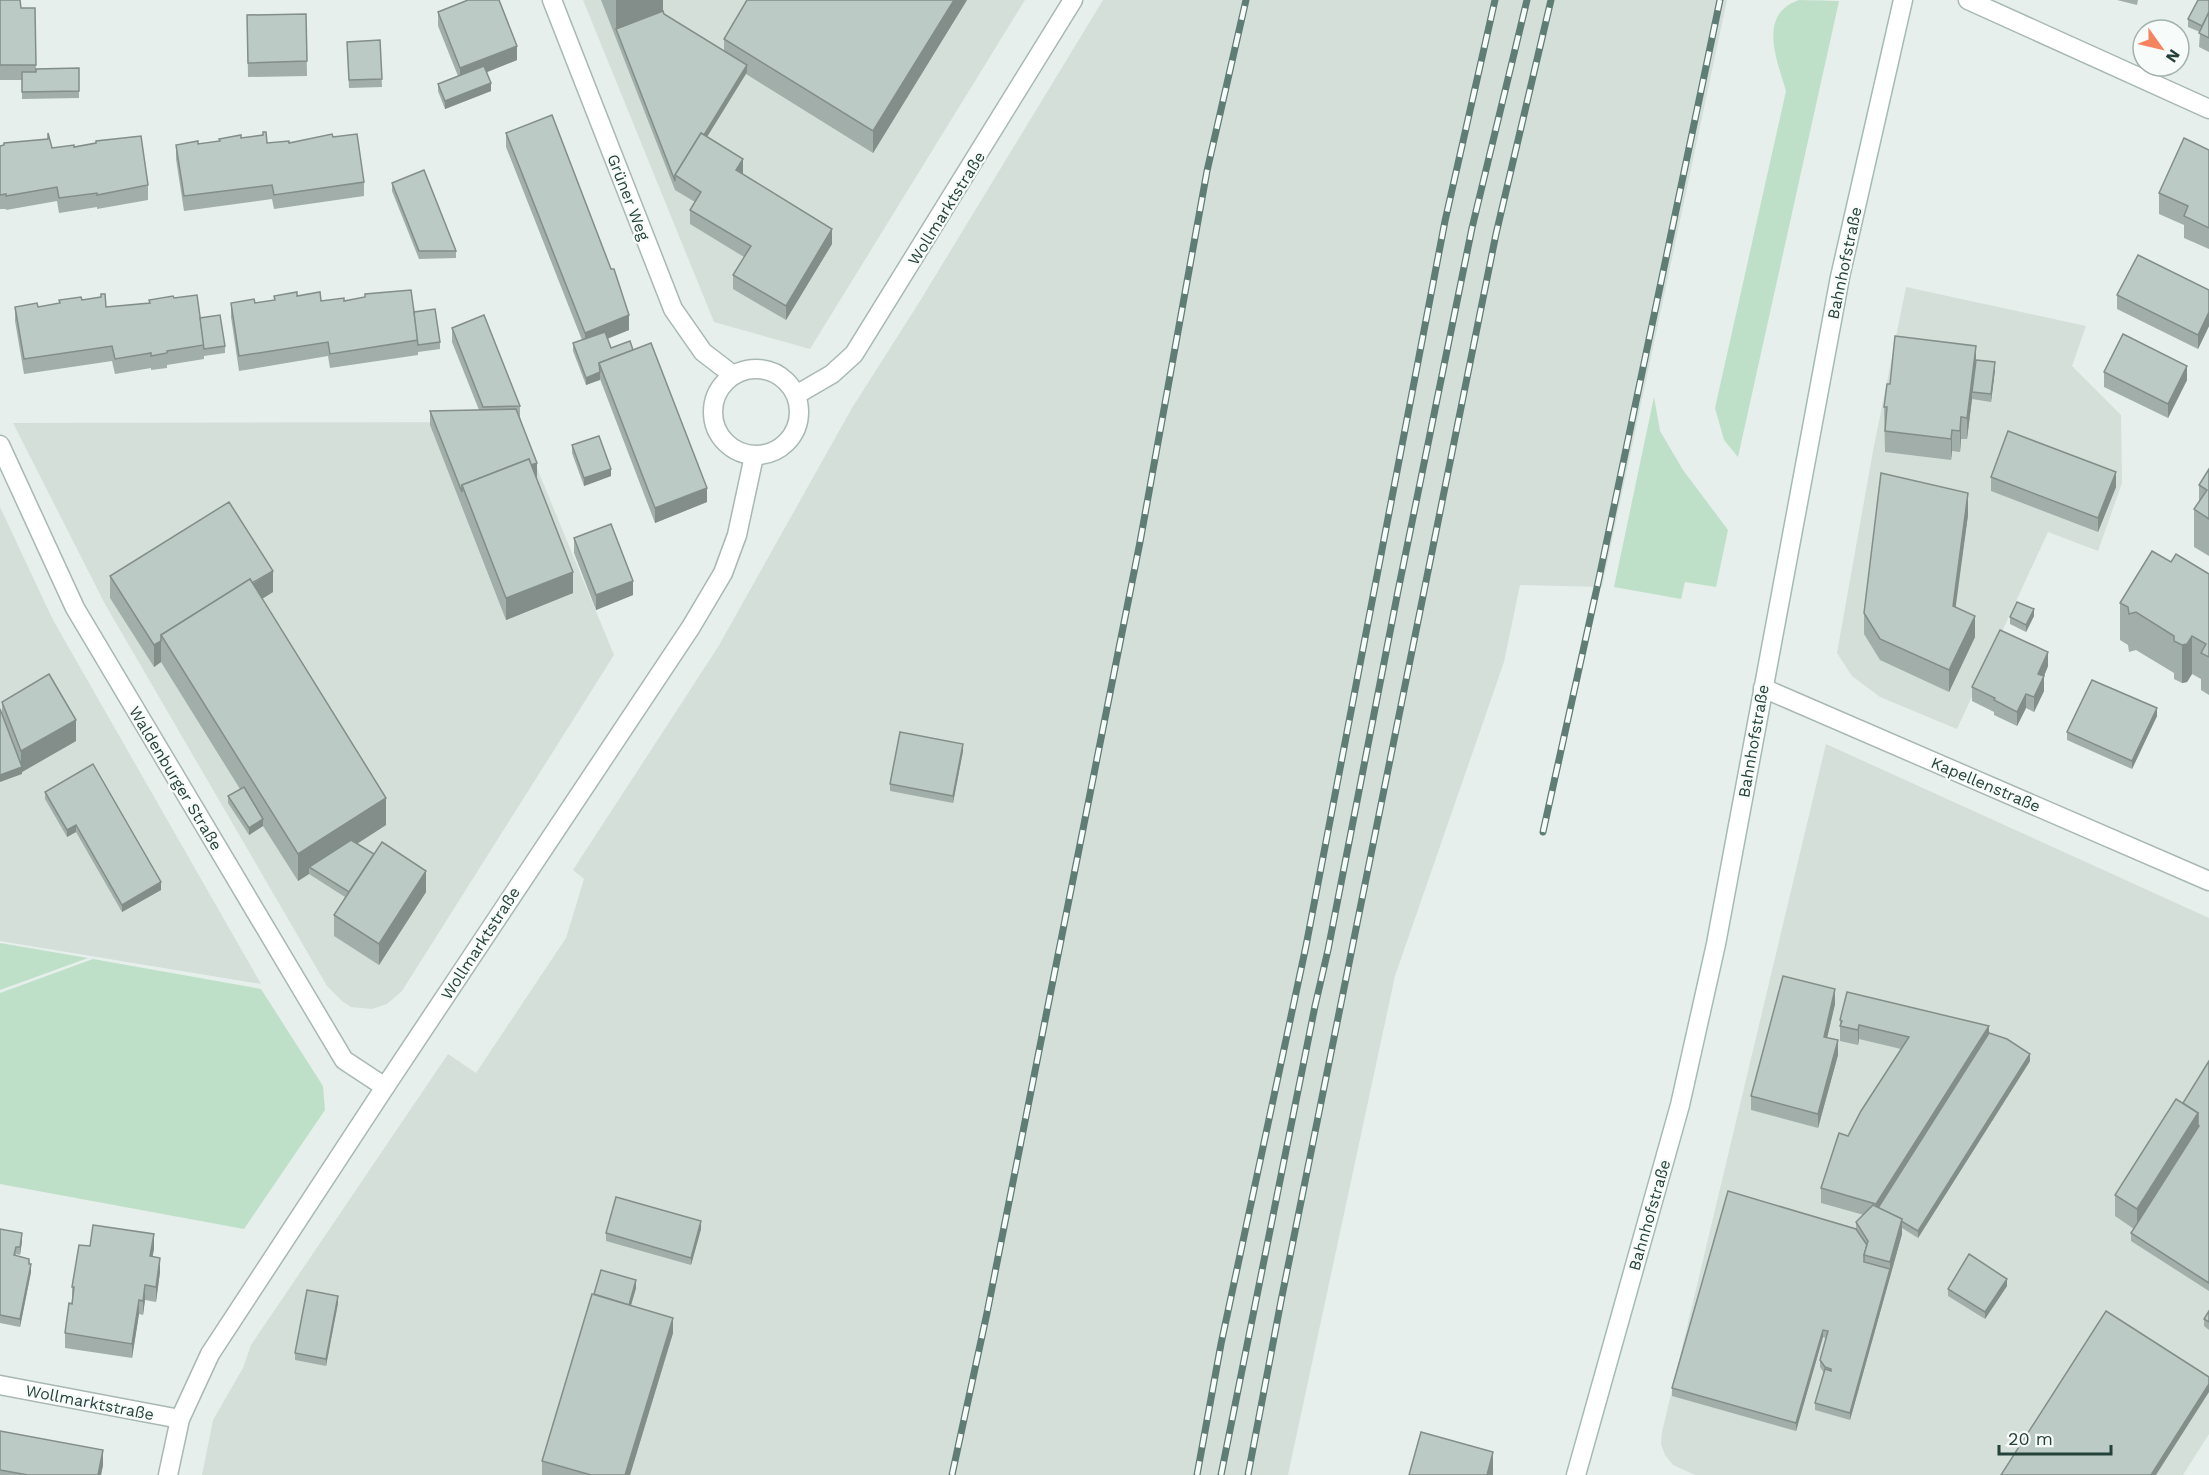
<svg xmlns="http://www.w3.org/2000/svg" width="2209" height="1475" viewBox="0 0 2209 1475" font-family="'Work Sans',sans-serif">
  <rect width="100%" height="100%" fill="#e6efeb"/>
  <g fill="#d4dfda">
    <path d="M583,0H1025L810,349L714,322Z"/>
    <path d="M1103,0H1727L1602,587L1520,585L1504,662L1395,976L1288,1475H202L213,1420L243,1368L251,1345L448,1054L476,1073L566,938L584,879L573,870L718,647L852,408L920,301Z"/>
    <path d="M1906,287L2086,326L2072,366L2121,415L2122,483L2098,551L2048,532L1957,729L1880,697L1852,676L1837,653L1873,451Z"/>
    <path d="M518,422L614,655L402,991L387,1004L372,1009L351,1007L342,1001L327,986L105,604L13,423Z"/>
    <path d="M0,507L53,620L261,984L0,941Z"/>
    <path d="M1826,744L2209,918V1434L2183,1475H1695L1673,1465L1665,1455L1661,1444L1662,1432Z"/>
  </g>
  <g fill="#bfe0c8">
    <path d="M1799,0L1839,1L1738,457L1724,440L1715,408L1786,91C1777,60 1757,14 1799,0Z"/>
    <path d="M1654,397L1660,431L1683,470L1728,530L1716,587L1685,582L1681,599L1614,587Z"/>
    <path d="M0,943L88,958L0,990Z"/>
    <path d="M93,959L261,989L323,1086L325,1110L244,1229L0,1184V993Z"/>
  </g>
  <g fill="none" stroke-linecap="round" stroke-linejoin="round">
    <defs>
      <g id="minor">
        <path d="M552,0L673,309L703,352L733,375"/>
        <path d="M1968,0L2209,109"/>
        <circle cx="756" cy="412" r="43"/>
        <path d="M796,395L832,374L854,354L1073,0"/>
        <path d="M0,445L75,608L344,1060L385,1087"/>
        <path d="M1763,688L2209,881"/>
        <path d="M0,1385L180,1419"/>
        <path d="M168,1475L180,1419L210,1354L385,1087L691,627L723,573L737,535L754,456"/>
      </g>
      <path id="secondary" d="M1576,1475L1680,1105L1716,944L1840,277L1903,0"/>
    </defs>
    <use href="#minor" stroke="#a8b8b2" stroke-width="21"/>
    <use href="#secondary" stroke="#a4bbb3" stroke-width="21"/>
    <use href="#minor" stroke="#fff" stroke-width="18"/>
    <use href="#secondary" stroke="#fff" stroke-width="18"/>
    <defs>
      <g id="rail">
        <path d="M1543,832L1598,583L1720,0"/>
        <path d="M952,1475L987,1313L1140,542L1207,171L1246,0"/>
        <path d="M1197,1475L1221,1344L1306,946L1445,221L1495,0"/>
        <path d="M1221,1475L1315,1006L1328,950L1398,591L1472,228L1527,0"/>
        <path d="M1248,1475L1281,1301L1496,234L1551,0"/>
      </g>
    </defs>
    <use href="#rail" stroke="#5f7d75" stroke-width="7"/>
    <use href="#rail" stroke="#f7fbf9" stroke-width="4.5" stroke-dasharray="14" stroke-linecap="butt"/>
  </g>
  <g fill="#a1aea9">
    <path d="M0,0L21,8H35L36,69L79,68V98L22,99V80H0Z"/>
    <path d="M601,0H663V11L664,14L724,51V39L967,0L873,153L746,74L707,137L742,174L832,244L786,320L733,289V275L744,257L690,224V210L695,202L675,190Z"/>
    <path d="M2117,0H2138L2137,5Z"/>
    <path d="M2209,0V52L2199,47L2200,32L2188,27V19Z"/>
    <path d="M438,12L517,60L487,72L491,91L445,109L438,91V84L458,76L438,26Z"/>
    <path d="M306,14L307,76L248,77L247,15Z"/>
    <path d="M380,40L382,87L349,88L347,42Z"/>
    <path d="M263,132L267,143H289L333,137L364,182V196L274,209L272,199L184,211L176,159V145L198,144L263,135Z"/>
    <path d="M506,133L629,330L608,338L611,348L633,350L707,502L655,523L600,379L586,385L573,351V343L582,340L506,147Z"/>
    <path d="M0,146L52,148L74,147L148,185V200L97,209V207L59,213L57,201L6,210V209H0Z"/>
    <path d="M2209,150V249L2184,238V225L2159,214V193Z"/>
    <path d="M392,183L456,251V258L419,259L392,191Z"/>
    <path d="M2209,290V326L2198,349L2117,309V295Z"/>
    <path d="M274,296H297L321,301H344L414,312L440,342V349L418,352V355L330,368L328,356L239,371L231,317V303H255L274,300Z"/>
    <path d="M174,298L200,318L225,346V353L204,356V359L167,365V368L151,370V368L115,374L112,361L24,374L15,321V307H38L59,303V300H82L106,307L149,303Z"/>
    <path d="M452,328L520,406V417L537,477H536L573,593L506,620L430,425V411L479,410L452,342Z"/>
    <path d="M1976,360L1995,370L1991,402L1972,399L1967,439H1961L1960,452L1952,451L1951,460L1885,452L1884,407L1890,384Z"/>
    <path d="M2104,372L2187,380L2168,418L2104,387Z"/>
    <path d="M572,445L611,476L584,486L572,453Z"/>
    <path d="M2209,469V556L2194,547V509L2199,502V485Z"/>
    <path d="M1991,477L2116,487L2098,532L1991,491Z"/>
    <path d="M1968,515L1955,607L1975,637L1949,692L1880,660L1864,634V613Z"/>
    <path d="M574,538L633,595L596,610L574,553Z"/>
    <path d="M2171,562L2209,574V695L2201,690V679L2192,674L2187,682L2182,683L2174,679V673L2136,650L2129,652L2128,645L2120,640V603Z"/>
    <path d="M110,576L273,592L262,599L386,825L357,844L426,892L379,965L334,936V915L345,897L309,874L298,881L263,826L249,835L228,803V796L240,789L161,662L154,667L110,598Z"/>
    <path d="M2034,616L2026,632L2010,624V617Z"/>
    <path d="M2048,666L2044,676V691L2034,712L2026,708L2017,726L1994,715V712L1972,701V687Z"/>
    <path d="M2,702L76,741L22,772V774L2,715Z"/>
    <path d="M2157,716L2132,769L2067,740V732Z"/>
    <path d="M963,751L953,803L890,791V784Z"/>
    <path d="M45,792L161,890L122,912L76,832L67,837L45,799Z"/>
    <path d="M1835,1004L1827,1038L1838,1055L1818,1128L1751,1110V1096Z"/>
    <path d="M1840,1020L1989,1033L2030,1061L1918,1238L1902,1228V1234L1850,1420L1815,1410V1403L1824,1373L1820,1367V1360L1826,1338L1823,1337L1796,1431L1672,1396V1388L1856,1229V1222L1864,1215L1821,1203V1188L1848,1136L1901,1049L1859,1039L1858,1045L1840,1041Z"/>
    <path d="M2209,1061V1291L2131,1241V1233L2134,1229L2115,1216V1195L2183,1103Z"/>
    <path d="M0,1229L22,1241L20,1255L16,1254V1255L29,1264L31,1272L20,1327L0,1323Z"/>
    <path d="M701,1229L691,1265L606,1241V1233Z"/>
    <path d="M90,1246L154,1249L152,1256L160,1272L156,1302L145,1300L143,1315L139,1314L132,1358L65,1348V1333L72,1301V1287Z"/>
    <path d="M2007,1286L1985,1319L1948,1296V1289Z"/>
    <path d="M636,1288L631,1305L673,1333L630,1475H542V1461L594,1294Z"/>
    <path d="M338,1303L326,1366L295,1360V1353Z"/>
    <path d="M2209,1311V1330L2204,1326V1319Z"/>
    <path d="M0,1431L103,1465L101,1475H0Z"/>
  </g>
  <g fill="#838d89">
    <path d="M616,0H663V18L616,29Z"/>
    <path d="M954,0H967L873,153V131Z"/>
    <path d="M517,46V60L460,83V68Z"/>
    <path d="M747,65V72L681,179L678,177Z"/>
    <path d="M491,83V91L445,109V101Z"/>
    <path d="M743,159V174L736,185V170Z"/>
    <path d="M832,229V244L786,320V306Z"/>
    <path d="M2209,312V326L2198,349V335Z"/>
    <path d="M629,315V330L585,348V333Z"/>
    <path d="M1976,346V367L1972,392V399L1967,439V418Z"/>
    <path d="M1995,362V370L1991,402V394Z"/>
    <path d="M2187,366V380L2168,418V404Z"/>
    <path d="M600,372V380L586,385V378Z"/>
    <path d="M1961,417V439L1960,452V431Z"/>
    <path d="M1952,430V451L1951,460V439Z"/>
    <path d="M537,463V477L469,504L464,491Z"/>
    <path d="M611,469V476L584,486V478Z"/>
    <path d="M2116,472V487L2098,532V518Z"/>
    <path d="M707,488V502L655,523V508Z"/>
    <path d="M1968,493V515L1953,627V606Z"/>
    <path d="M273,571V592L173,654L164,639Z"/>
    <path d="M573,572V593L506,620V598Z"/>
    <path d="M633,581V595L596,610V595Z"/>
    <path d="M2034,609V616L2026,632V625Z"/>
    <path d="M1975,616V637L1949,692V670Z"/>
    <path d="M2192,636V674L2187,682L2182,683V645Z"/>
    <path d="M161,641V662L154,667V645Z"/>
    <path d="M2048,652V666L2044,676V691L2034,712V697L2038,674Z"/>
    <path d="M2026,694V708L2017,726V712Z"/>
    <path d="M2157,708V716L2132,769V761Z"/>
    <path d="M76,720V741L22,772V774L0,782V775L21,767V751Z"/>
    <path d="M963,744V751L953,803V796Z"/>
    <path d="M386,798V825L314,871L309,867V874L298,881V854Z"/>
    <path d="M263,819V826L249,835V828Z"/>
    <path d="M76,825V832L67,837V830Z"/>
    <path d="M426,871V892L379,965V944Z"/>
    <path d="M161,882V890L122,912V905Z"/>
    <path d="M1835,989V1004L1824,1051V1037Z"/>
    <path d="M1859,1025V1039L1858,1045V1030Z"/>
    <path d="M1989,1026V1041L1876,1211V1204Z"/>
    <path d="M1838,1040V1055L1818,1128V1114Z"/>
    <path d="M2030,1054V1061L1918,1238V1231Z"/>
    <path d="M2198,1113V1134L2137,1230V1209Z"/>
    <path d="M1902,1219V1234L1850,1420V1413L1890,1269V1262Z"/>
    <path d="M701,1221V1229L691,1265V1258Z"/>
    <path d="M22,1233V1241L20,1255V1247Z"/>
    <path d="M154,1234V1249L150,1270V1256Z"/>
    <path d="M160,1258V1272L156,1302V1287Z"/>
    <path d="M31,1264V1272L20,1327V1319Z"/>
    <path d="M2007,1279V1286L1985,1319V1312Z"/>
    <path d="M636,1280V1288L627,1319V1311Z"/>
    <path d="M145,1285V1300L143,1315V1301Z"/>
    <path d="M338,1296V1303L326,1366V1359Z"/>
    <path d="M139,1300V1314L132,1358V1344Z"/>
    <path d="M673,1318V1333L630,1475H625Z"/>
    <path d="M1823,1330V1337L1796,1431V1423Z"/>
    <path d="M2209,1384V1392L2156,1475H2151Z"/>
    <path d="M103,1450V1465L101,1475H98Z"/>
    <path d="M1493,1452V1475H1487Z"/>
  </g>
  <g fill="#bbcac4" stroke="#838d89" stroke-width="1.5">
    <path d="M0,0H20L21,8H35L36,65H0Z"/>
    <path d="M468,0H499L517,46L460,68L438,12Z"/>
    <path d="M747,0H954L873,131L724,39Z"/>
    <path d="M2198,0H2209V12L2202,26L2188,19Z"/>
    <path d="M663,11L664,14L747,65L704,135L701,133L675,175V181L616,29Z"/>
    <path d="M2209,12V38L2199,33Z"/>
    <path d="M306,14L307,61L248,63L247,15Z"/>
    <path d="M380,40L382,79L349,80L347,42Z"/>
    <path d="M484,66L491,83L445,101L438,84Z"/>
    <path d="M79,68V91L22,92V72H36V69Z"/>
    <path d="M552,115L611,269H614L629,315L585,333L506,133Z"/>
    <path d="M263,132H266L267,143L289,141V143L332,134L333,137L357,134L364,182L274,195L272,185L184,196L176,145L198,141V144L220,141L219,139L241,135V138L263,135Z"/>
    <path d="M48,133L52,148L74,145V147L96,143V141L141,136L148,185L97,195V193L59,198L57,187L6,196V194L0,195V146L4,145V143L48,139Z"/>
    <path d="M701,133L743,159L736,170L832,229L786,306L733,275L751,246L690,210L701,192L675,175Z"/>
    <path d="M2184,138L2209,150V228L2184,216L2188,206L2159,193Z"/>
    <path d="M424,170L456,251H419L392,183Z"/>
    <path d="M2138,255L2209,290V312L2198,335L2117,295Z"/>
    <path d="M411,290L418,340L330,354L328,342L239,356L231,303L254,299L255,303L275,300L274,296L297,292V296L320,292L321,301L344,298V301L365,297V294Z"/>
    <path d="M101,294H105L106,307L150,303L149,300L173,296L174,298L197,295L204,345L167,351V353L151,356V353L115,359L112,346L24,359L15,307L37,303L38,307L60,303L59,300L81,297L82,300L101,297Z"/>
    <path d="M435,309L440,342L418,345L414,312Z"/>
    <path d="M220,315L225,346L204,349L200,318Z"/>
    <path d="M484,315L520,406L483,407L452,328Z"/>
    <path d="M605,332L611,348L630,341L633,350L599,363L600,372L586,378L573,343Z"/>
    <path d="M2123,334L2187,366L2168,404L2104,372Z"/>
    <path d="M1895,336L1976,346L1967,418L1961,417L1960,431L1952,430L1951,439L1885,431L1887,407H1884L1887,384H1890Z"/>
    <path d="M651,343L707,488L655,508L599,363Z"/>
    <path d="M1976,360L1995,362L1991,394L1972,392Z"/>
    <path d="M516,409L537,463L531,465L529,459L462,485V492L430,411Z"/>
    <path d="M2008,431L2116,472L2098,518L1991,477Z"/>
    <path d="M599,436L611,469L584,478L572,445Z"/>
    <path d="M529,459L573,572L506,598L462,485Z"/>
    <path d="M2209,469V519L2194,509L2207,490L2199,485Z"/>
    <path d="M1881,473L1968,493L1953,606L1975,616L1949,670L1880,639L1864,613Z"/>
    <path d="M229,502L273,571L252,583L250,579L161,635V641L154,645L110,576Z"/>
    <path d="M611,524L633,581L596,595L574,538Z"/>
    <path d="M2152,551L2171,562L2176,554L2209,574V657L2201,653L2206,644L2192,636L2187,644L2182,645L2174,641V636L2136,612L2129,614L2128,607L2120,603Z"/>
    <path d="M250,579L386,798L298,854L161,635Z"/>
    <path d="M2017,602L2034,609L2026,625L2010,617Z"/>
    <path d="M2000,630L2048,652L2038,674L2044,676L2034,697L2026,694L2017,712L1994,700L1995,698L1972,687Z"/>
    <path d="M49,674L76,720L21,751L2,702Z"/>
    <path d="M2092,680L2157,708L2132,761L2067,732Z"/>
    <path d="M0,709L22,767L0,775Z"/>
    <path d="M900,732L963,744L953,796L890,784Z"/>
    <path d="M93,764L161,882L122,905L76,825L67,830L45,792Z"/>
    <path d="M244,787L263,819L249,828L228,796Z"/>
    <path d="M351,840L374,854L349,892L309,867Z"/>
    <path d="M382,842L426,871L379,944L334,915Z"/>
    <path d="M1783,976L1835,989L1824,1037L1838,1040L1818,1114L1751,1096Z"/>
    <path d="M1847,992L1989,1026L1876,1204L1821,1188L1839,1133L1848,1136L1861,1111L1909,1037L1859,1025L1858,1030L1840,1026L1842,1021L1840,1020Z"/>
    <path d="M1989,1033L2007,1039L2030,1054L1918,1231L1901,1221L1902,1219L1878,1208Z"/>
    <path d="M2209,1061V1283L2131,1233L2199,1126H2198V1113L2183,1103Z"/>
    <path d="M2176,1099L2198,1113L2137,1209L2115,1195Z"/>
    <path d="M1728,1191L1856,1229L1867,1245L1864,1255V1262L1890,1269L1850,1413L1815,1403L1825,1369L1831,1371V1369L1825,1367L1820,1360L1828,1331L1823,1330L1796,1423L1672,1388Z"/>
    <path d="M616,1197L701,1221L691,1258L606,1233Z"/>
    <path d="M1873,1205L1902,1219L1890,1262L1864,1255L1868,1241L1856,1222Z"/>
    <path d="M93,1225L154,1234L150,1256L160,1258L156,1287L145,1285L143,1301L139,1300L132,1344L65,1333L69,1303L72,1304L74,1287H72L79,1245L90,1246Z"/>
    <path d="M0,1229L22,1233L20,1247H16L14,1255L29,1259V1264H31L20,1319L0,1315Z"/>
    <path d="M1969,1254L2007,1279L1985,1312L1948,1289Z"/>
    <path d="M601,1270L636,1280L629,1305L594,1294Z"/>
    <path d="M307,1290L338,1296L326,1359L295,1353Z"/>
    <path d="M592,1294L673,1318L625,1475H591L542,1461Z"/>
    <path d="M2106,1311L2209,1377V1384L2151,1475H2001Z"/>
    <path d="M2209,1311V1322L2204,1319Z"/>
    <path d="M0,1431L103,1450L98,1475H28L0,1470Z"/>
    <path d="M1421,1432L1493,1452L1487,1475H1409Z"/>
  </g>
  <g text-anchor="middle" stroke-width="4.5" stroke-linejoin="round" paint-order="stroke">
    <g font-size="16" fill="#24423a" stroke="#f7fbf9">
      <text transform="translate(629 197) rotate(69)" y="6">Grüner Weg</text>
      <text transform="translate(946 208) rotate(-58)" y="6">Wollmarktstraße</text>
      <text transform="translate(1844 263) rotate(-78)" y="6">Bahnhofstraße</text>
      <text transform="translate(1753 741) rotate(-80)" y="6">Bahnhofstraße</text>
      <text transform="translate(176 778) rotate(59)" y="6">Waldenburger Straße</text>
      <text transform="translate(1986 784) rotate(23)" y="6">Kapellenstraße</text>
      <text transform="translate(480 943) rotate(-57)" y="6">Wollmarktstraße</text>
      <text transform="translate(1649 1215) rotate(-74)" y="6">Bahnhofstraße</text>
      <text transform="translate(90 1402) rotate(11)" y="6">Wollmarktstraße</text>
    </g>
  </g>
  <g transform="translate(2161 48) rotate(124)"><circle r="28" fill="#f7fbf9" stroke="#a3b1ad" stroke-width="1.5"/>
  <path d="M0-4.5L10 22L0 15L-10 22Z" fill="#f4845f"/>
  <text y="-9" font-size="16" font-weight="bold" text-anchor="middle" fill="#24423a">N</text>
  </g>
  <path d="M1999 1445v9h112v-9" fill="none" stroke="#24423a" stroke-width="3"/>
  <text x="2008" y="1445" font-size="18" fill="#24423a" stroke="#f7fbf9" stroke-width="4.5" paint-order="stroke">20 m</text>
</svg>
